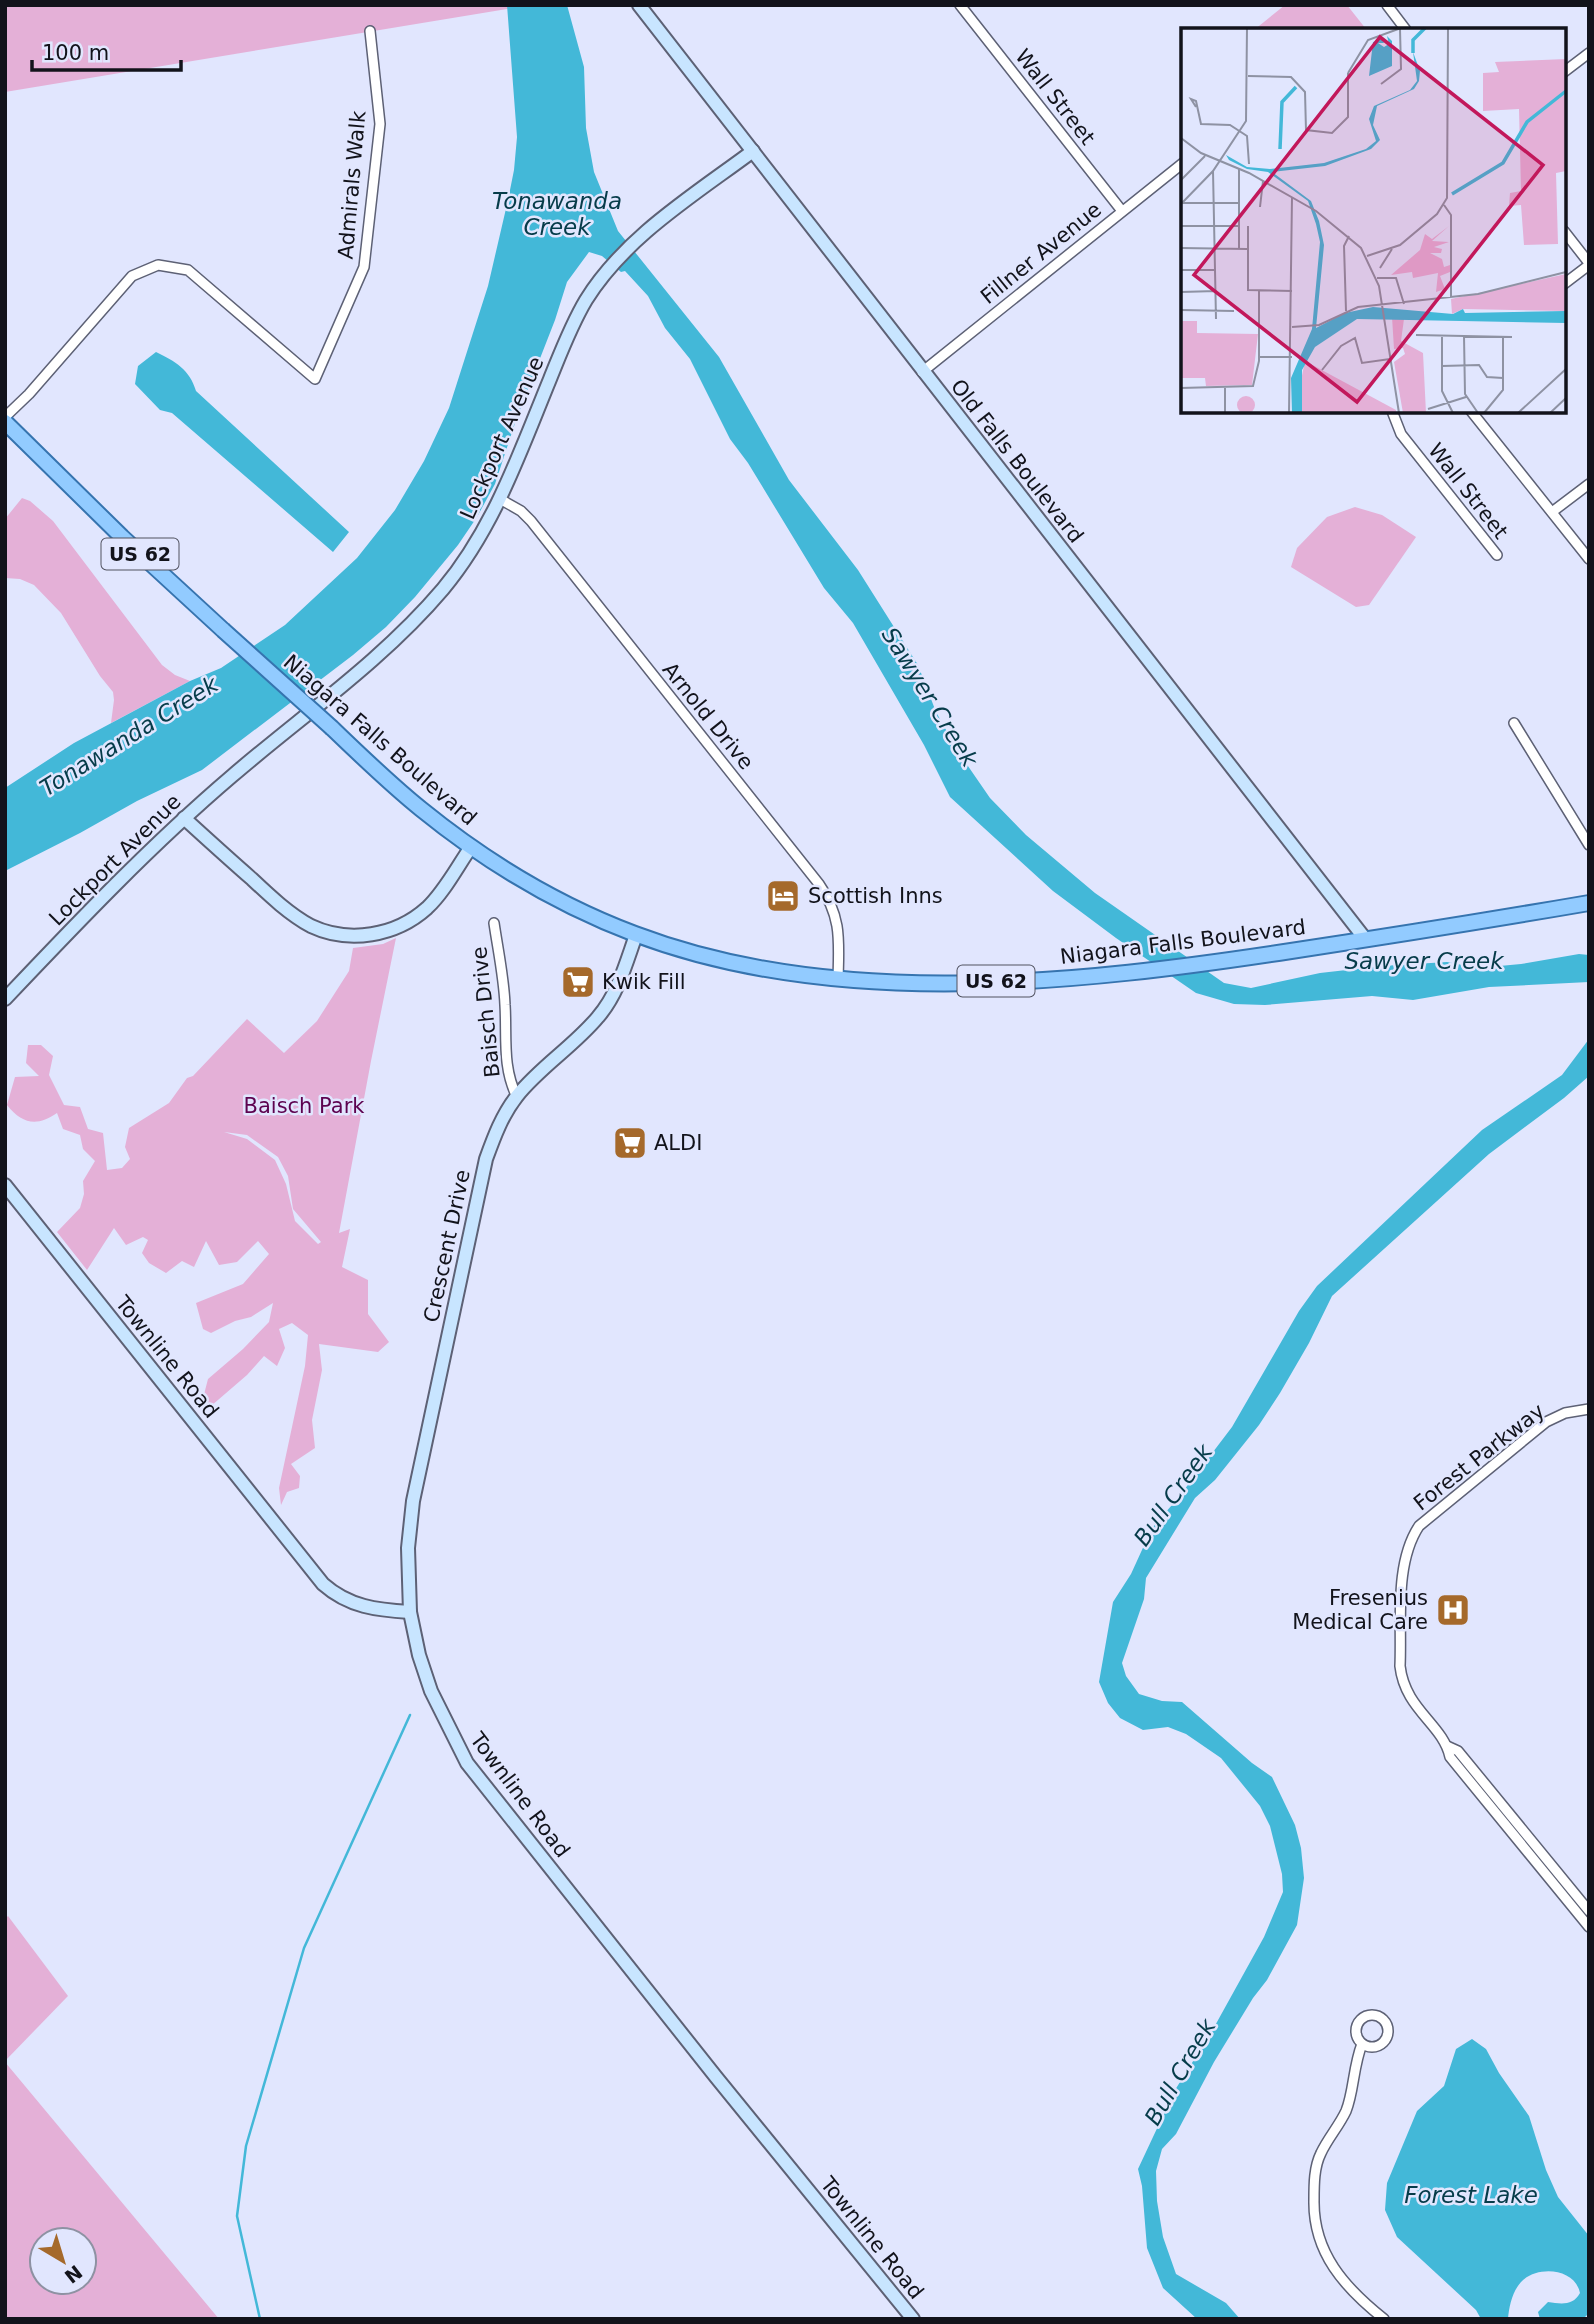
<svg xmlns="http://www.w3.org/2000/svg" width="1594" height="2324" viewBox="0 0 1594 2324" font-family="'DejaVu Sans',sans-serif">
  <rect width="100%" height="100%" fill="#e1e6fe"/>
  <g fill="#e4b0d7" fill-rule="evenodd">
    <path d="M5,5H512L513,8L5,92Z"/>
    <path d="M1285,5H1347L1366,29L1254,30Z"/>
    <path d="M22,498L30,501L53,521L162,665L175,675L190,681L111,723L114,700L113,692L100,676L61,613L34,585L20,579L5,578V519Z"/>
    <path d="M1355,507L1382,515L1416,537L1369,605L1356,607L1291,567L1297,548L1327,517Z"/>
    <path d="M396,938L371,1061L339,1233L350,1229L342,1267L368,1280V1314L389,1342L378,1352L319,1344L322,1370L312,1420L315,1448L291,1464L300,1476L299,1488L287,1492L281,1505L279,1488L305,1366L308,1335L292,1323L279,1329L285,1348L277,1366L264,1356L247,1375L211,1406H201L208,1379L243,1349L269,1322L273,1303L251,1317L235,1321L211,1333L203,1329L196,1303L243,1284L269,1254L258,1241L237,1262L219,1265L206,1241L194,1267L182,1261L166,1273L149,1263L142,1253L148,1240L143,1237L126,1245L114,1228L87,1270L57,1232L80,1208L84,1194L83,1181L95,1161L83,1149L80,1135L63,1129L57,1113C37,1127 22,1124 7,1105L15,1077L39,1076L26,1063L28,1045H41L53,1056L49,1075L64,1105L80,1107L88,1129L103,1133L107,1170L122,1168L130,1159L125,1147L129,1128L169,1103L187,1078L193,1076L247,1019L284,1053L317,1021L349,971L353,948L383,944ZM224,1132L247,1135L278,1157L288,1176L293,1209L321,1242L318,1244L295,1221L286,1184L275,1160L247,1139Z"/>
    <path d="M8,1916L68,1996L5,2061V1919Z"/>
    <path d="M5,2062L219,2319H5ZM42,2240H84V2282H42Z"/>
  </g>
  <g fill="#43b8d8">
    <path d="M507,5H567L584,67L586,128L594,172L618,231L719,357L789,480L858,570L918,665L936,712L959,753L990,798L1026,835L1095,893L1224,983L1251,988L1320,973L1382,966L1447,962L1478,968L1521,964L1579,954L1589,955V982L1489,987L1413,1000L1372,996L1265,1005L1234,1004L1196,993L1116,938L1053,891L950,797L924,745L853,623L824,588L748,463L730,439L690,359L665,328L648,296L625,271L621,272L602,256L589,252L567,282L555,320L516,420L495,484L477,517L458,545L415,597L386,627L353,655L202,770L137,801L80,833L5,871V788L74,743L190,681L221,668L285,625L357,558L395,510L424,461L449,408L488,286L508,200L514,170L517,137Z"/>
    <path d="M156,352C175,361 190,370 196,391L349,532L333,552L172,413L160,410L135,384L138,366Z"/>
    <path d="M1589,1039V1076L1564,1098L1489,1154L1332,1296L1309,1343L1280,1393L1259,1425L1215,1480L1195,1498L1146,1578L1144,1599L1122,1663L1126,1676L1139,1694L1162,1701L1182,1702L1252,1763L1272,1777L1295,1825L1301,1848L1304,1878L1297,1925L1267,1980L1253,1998L1214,2062L1176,2134L1162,2149L1156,2171L1157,2201L1163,2237L1176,2274L1226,2303L1240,2319H1197L1163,2288L1147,2248L1142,2186L1138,2169L1175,2090L1212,2031L1264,1937L1283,1892L1282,1874L1270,1826L1260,1806L1221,1758L1186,1734L1168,1727L1143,1730L1120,1718L1108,1703L1099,1682L1113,1602L1131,1574L1152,1528L1178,1498L1232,1427L1299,1311L1317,1286L1482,1130L1562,1075Z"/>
    <path d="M1472,2039L1486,2049L1499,2073L1529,2116L1546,2170L1558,2197L1589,2236V2313L1583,2319H1540L1538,2312L1548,2302C1561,2304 1573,2306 1580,2293C1575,2268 1537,2265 1521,2282C1512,2292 1509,2307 1508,2319H1481L1476,2310L1397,2237L1385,2210L1387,2183L1417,2111L1444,2086L1456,2049Z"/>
  </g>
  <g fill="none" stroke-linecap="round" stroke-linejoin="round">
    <path stroke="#43b8d8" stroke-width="2.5" d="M260,2319L237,2216L246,2146L304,1948L410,1715"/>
    <defs>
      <g id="street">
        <path d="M960,5L1122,211"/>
        <path d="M1387,5L1406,30"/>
        <path d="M1564,72L1589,53"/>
        <path d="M1564,231L1589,263"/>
        <path d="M1564,284L1589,265"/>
        <path d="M922,372L1183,163"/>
        <path d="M1392,411L1401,434L1497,555"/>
        <path d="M1471,411L1589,559"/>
        <path d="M5,417L29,394L132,276L158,265L188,270L315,379L364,267L380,124L370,31"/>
        <path d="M500,499L521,511L531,521L819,884C842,917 839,941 838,979"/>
        <path d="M1552,512L1589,484"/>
        <path d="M1514,723L1589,845"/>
        <path d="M494,923C498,950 504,978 505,1005C507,1037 502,1067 517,1097"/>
        <path d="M1589,1409L1565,1413L1546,1422L1419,1526C1394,1564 1402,1622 1400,1666C1405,1710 1443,1724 1450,1757L1589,1927"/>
        <path d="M1447,1746L1458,1751L1589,1911"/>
        <circle cx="1372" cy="2031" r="16"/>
        <path d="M1362,2044C1353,2067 1354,2091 1346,2111C1339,2126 1328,2138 1321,2153C1314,2167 1314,2184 1314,2200C1313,2253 1345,2288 1384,2319"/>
      </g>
      <g id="secondary">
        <path d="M639,5L1366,940"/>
        <path d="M184,818C206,838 229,859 252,879C270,896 289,914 311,926C349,944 396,936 427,908C445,891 457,867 471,847"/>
        <path d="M636,935C626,963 618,994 598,1017C574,1046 540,1067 517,1096C502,1115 494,1137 486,1159L413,1501L408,1548L410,1612L419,1655L431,1691L467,1763L716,2077L913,2319"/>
        <path d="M5,999C78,922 151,845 232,776C303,715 382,661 443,589C494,528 520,452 550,379C561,352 571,325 586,300C625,237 694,195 753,151"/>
        <path d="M5,1185L323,1584C349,1607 377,1610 410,1612"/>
      </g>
      <g id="primary">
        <path d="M5,422L122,537L223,630"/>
        <path d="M332,728C361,756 390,784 421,809C485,861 558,905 635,934C838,1011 1081,983 1291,951C1390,936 1490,920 1589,903"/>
      </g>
    </defs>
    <use href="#street" stroke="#5d6175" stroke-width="12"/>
    <use href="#secondary" stroke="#5d6175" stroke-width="16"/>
    <use href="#primary" stroke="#3674af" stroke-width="18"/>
    <use href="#street" stroke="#fff" stroke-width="9"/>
    <use href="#secondary" stroke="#c8e5ff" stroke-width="12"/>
    <use href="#primary" stroke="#92cbff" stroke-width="14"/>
    <defs>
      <path id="primary-bridge" d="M223,630L332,728"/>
    </defs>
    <use href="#primary-bridge" stroke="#3674af" stroke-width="18" stroke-linecap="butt"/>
    <use href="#primary-bridge" stroke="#92cbff" stroke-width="14"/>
  </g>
  <defs>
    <symbol id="hotel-square" viewBox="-11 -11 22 22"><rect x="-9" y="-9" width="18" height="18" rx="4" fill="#a5692b" stroke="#e1e6fe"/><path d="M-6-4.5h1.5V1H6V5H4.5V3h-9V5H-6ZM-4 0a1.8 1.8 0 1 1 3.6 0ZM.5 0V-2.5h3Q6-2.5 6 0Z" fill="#fff"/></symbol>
    <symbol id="supermarket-square" viewBox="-11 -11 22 22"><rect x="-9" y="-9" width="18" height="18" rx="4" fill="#a5692b" stroke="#e1e6fe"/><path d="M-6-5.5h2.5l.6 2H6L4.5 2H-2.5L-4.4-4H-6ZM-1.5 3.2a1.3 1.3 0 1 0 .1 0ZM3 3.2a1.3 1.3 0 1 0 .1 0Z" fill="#fff"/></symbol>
    <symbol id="hospital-square" viewBox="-11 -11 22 22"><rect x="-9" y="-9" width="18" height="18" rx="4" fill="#a5692b" stroke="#e1e6fe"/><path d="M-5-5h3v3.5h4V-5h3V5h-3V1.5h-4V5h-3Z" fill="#fff"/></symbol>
  </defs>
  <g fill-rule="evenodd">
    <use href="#hotel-square" x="764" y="877" width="38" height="38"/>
    <use href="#supermarket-square" x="559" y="963" width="38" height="38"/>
    <use href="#supermarket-square" x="611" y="1124" width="38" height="38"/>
    <use href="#hospital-square" x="1434" y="1591" width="38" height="38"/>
  </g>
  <g text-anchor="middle" stroke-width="5" stroke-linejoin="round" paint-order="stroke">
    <g fill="#e1e6fe" stroke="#50525f" stroke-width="2">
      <rect x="101.5" y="538.5" width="77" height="31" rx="5"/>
      <rect x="957.5" y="965.5" width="77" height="31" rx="5"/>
    </g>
    <g font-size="19" font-weight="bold" fill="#12131b">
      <text x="140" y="561">US 62</text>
      <text x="996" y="988">US 62</text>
    </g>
    <g font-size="21" fill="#12131b" stroke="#e1e6fe">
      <text transform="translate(1055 97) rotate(52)" y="7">Wall Street</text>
      <text transform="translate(352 185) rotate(-85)" y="7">Admirals Walk</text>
      <text transform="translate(1041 253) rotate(-39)" y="7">Fillner Avenue</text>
      <text transform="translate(502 438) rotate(-66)" y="7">Lockport Avenue</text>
      <text transform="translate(1017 461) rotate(52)" y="7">Old Falls Boulevard</text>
      <text transform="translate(1468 491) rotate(52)" y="7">Wall Street</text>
      <text transform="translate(708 716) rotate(51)" y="7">Arnold Drive</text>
      <text transform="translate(380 740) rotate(41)" y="7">Niagara Falls Boulevard</text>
      <text transform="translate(115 860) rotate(-45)" y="7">Lockport Avenue</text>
      <text transform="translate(1183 942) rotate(-7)" y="7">Niagara Falls Boulevard</text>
      <text transform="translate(486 1012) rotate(-96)" y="7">Baisch Drive</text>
      <text transform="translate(447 1246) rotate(-78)" y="7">Crescent Drive</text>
      <text transform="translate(167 1357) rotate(51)" y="7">Townline Road</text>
      <text transform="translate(1479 1457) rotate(-38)" y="7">Forest Parkway</text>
      <text transform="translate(520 1795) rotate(53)" y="7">Townline Road</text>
      <text transform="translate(872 2238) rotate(51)" y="7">Townline Road</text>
    </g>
    <g font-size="21" fill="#12131b" stroke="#e1e6fe" text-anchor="start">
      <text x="808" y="903">Scottish Inns</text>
      <text x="602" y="989">Kwik Fill</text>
      <text x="654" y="1150">ALDI</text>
      <text x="1428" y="1605" text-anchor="end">Fresenius<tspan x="1428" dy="24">Medical Care</tspan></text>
    </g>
    <g font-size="21" fill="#5d0350" stroke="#e1e6fe">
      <text x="304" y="1113">Baisch Park</text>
    </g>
    <g font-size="23" font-style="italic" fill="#063c4a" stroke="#e1e6fe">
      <text x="557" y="209">Tonawanda<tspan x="557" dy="26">Creek</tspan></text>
      <text transform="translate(930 697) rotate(58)" y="8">Sawyer Creek</text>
      <text transform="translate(129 736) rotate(-32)" y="8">Tonawanda Creek</text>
      <text x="1424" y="969">Sawyer Creek</text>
      <text transform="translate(1173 1495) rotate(-55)" y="8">Bull Creek</text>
      <text transform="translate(1180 2072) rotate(-60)" y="8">Bull Creek</text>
      <text x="1471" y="2203">Forest Lake</text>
    </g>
  </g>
  <g transform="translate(1181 28)">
    <rect width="385" height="385" fill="#e1e6fe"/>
    <path d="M385,31V143L375,145L377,216L343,217L340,177L328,178L329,165L340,163L338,81L302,83V45L318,44L314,34ZM268,198L251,213L268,214L253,219L261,221L260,225H249L261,231L263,239L269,237V244L259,248L264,261L255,264L257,245L232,250L231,244L210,247L239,222L244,206L251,211ZM385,246V283L282,281L271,286L270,271ZM211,289L223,291L220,313L242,325L245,385H222L213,334L224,326L222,320L213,321ZM0,293H16V305L77,306L71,357L25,358L24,350H0ZM124,333L215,382V385H121L118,362ZM56 377a9 9 0 1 1 18 0a9 9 0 1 1-18 0Z" fill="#e4b0d7"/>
    <path d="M206,8L211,13V38L188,48L192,14L201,11L203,15H197L203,19L208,16ZM232,24L239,43L238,53L233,61L196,78L192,97L199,112L190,121L144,138L91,144L130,173L138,193L143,217L135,300L164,285L192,279L272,286L282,281L284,285L385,283V295L176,291L134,319L121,342V385H111L110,350L131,301L139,214L135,196L127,173L87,144L66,141L48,132L45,127L66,139L89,141L143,135L185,121L195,113L188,91L193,78L229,62L236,53Z" fill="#43b8d8"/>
    <path fill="none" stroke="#43b8d8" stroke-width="3.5" d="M232,25V12L244,0M99,121L101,74L115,59M271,166L322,135L346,94L385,63"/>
    <path fill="none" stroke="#8e92a3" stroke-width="2" d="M167,45L187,12L220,0M67,48L110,49L124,64L125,102L151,105L167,89V45M200,56L220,41L219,1M15,79L10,71L15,73L20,96L49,97L66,108L68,136M0,110L20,125L68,145L135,183L180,220L198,258L218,385M58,141V220M32,143L35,291M0,152L24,128M2,175H58M0,176L32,143L65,93L66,0M263,177L270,187V270M79,179L82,153M0,198H58M67,198V262L111,263M0,220L66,221M186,228L219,217L256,186L266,170L267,0M199,240L211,221M0,242H34M196,250H215L223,276M0,264L35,263M0,282L53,283M165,283L163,218L168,208M111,299L138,297L177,279L297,266L385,244M235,307L331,309M261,307V363L272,385M283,308L284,366L297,385M78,329H111M261,338L298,337L306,349L322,350M141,342L160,318L174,310L181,335L209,331M0,360L72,358L78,333V263M44,360V385M247,381L285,369M108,385L111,169M303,385L322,362V309M337,385L385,341M369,385L385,370"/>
    <path fill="#c2185b" fill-opacity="0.15" stroke="#c2185b" stroke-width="3.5" d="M199,9L362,137L176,374L13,247Z"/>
    <rect width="385" height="385" fill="none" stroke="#12131b" stroke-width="3.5"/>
  </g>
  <rect width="1594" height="2324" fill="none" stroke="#12131b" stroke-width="14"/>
  <g transform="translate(63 2261) rotate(142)"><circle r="33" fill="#e1e6fe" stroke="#8e92a3" stroke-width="2"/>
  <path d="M0-5L12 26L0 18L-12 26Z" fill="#a5692b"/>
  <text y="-10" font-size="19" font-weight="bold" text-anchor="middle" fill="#12131b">N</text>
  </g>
  <path d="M32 60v10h149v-10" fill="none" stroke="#12131b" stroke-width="3.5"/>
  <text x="42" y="60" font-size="21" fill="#12131b" stroke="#e1e6fe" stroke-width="5" paint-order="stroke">100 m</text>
</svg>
